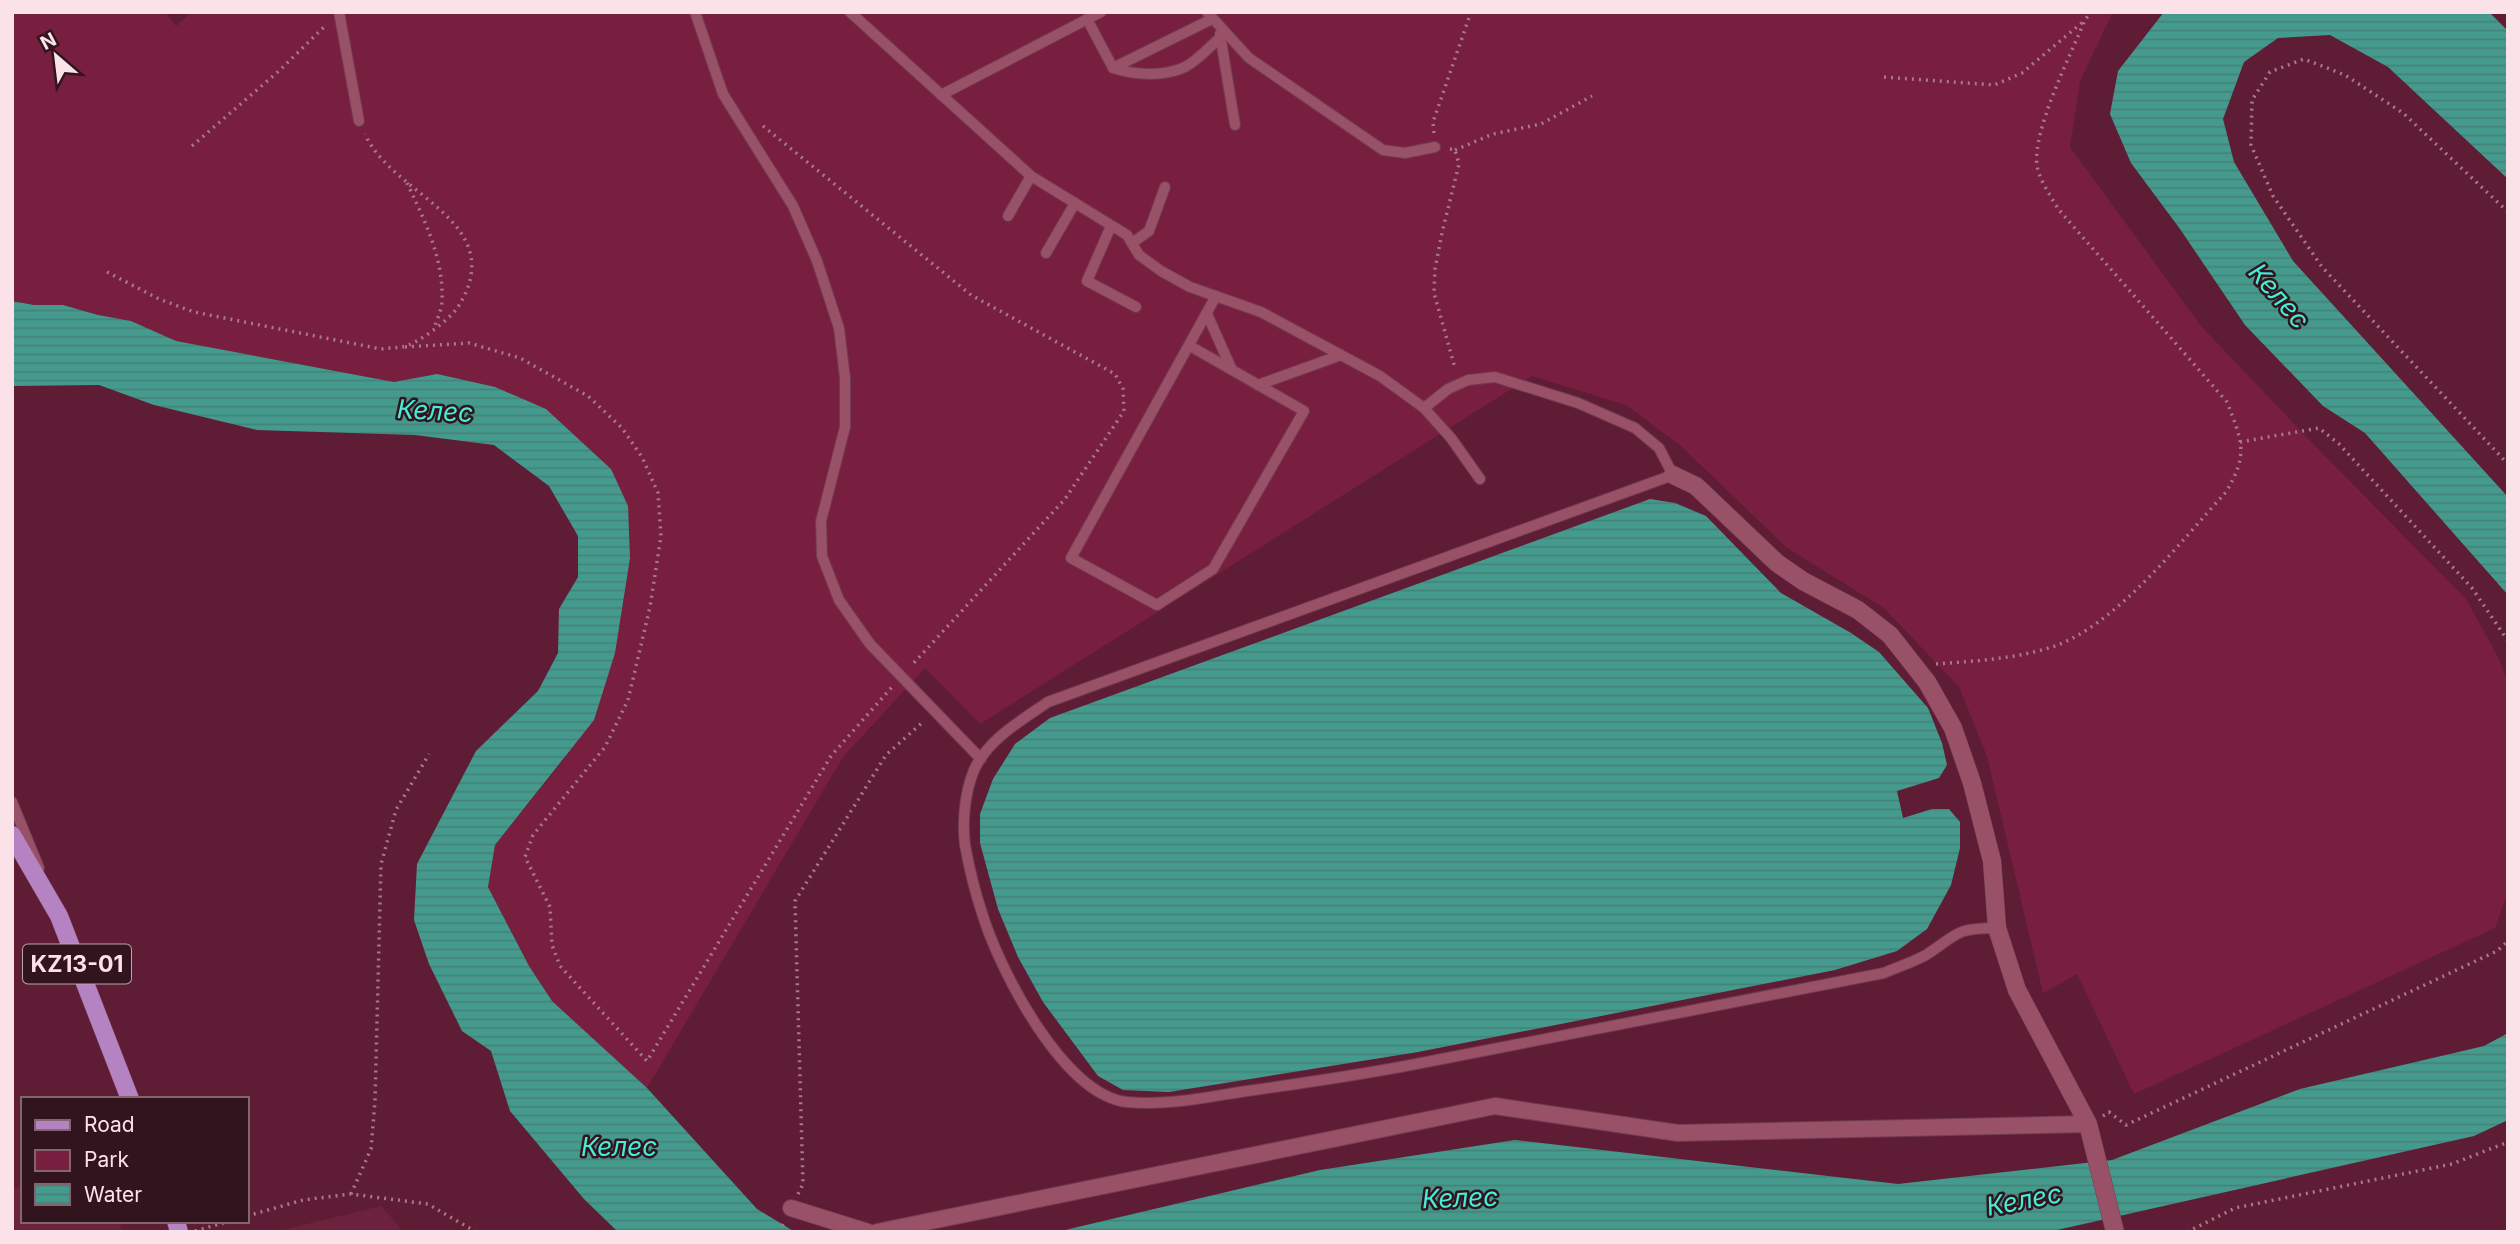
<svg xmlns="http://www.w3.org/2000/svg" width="2520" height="1244" viewBox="0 0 2520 1244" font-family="Inter,sans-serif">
  <defs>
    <pattern id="water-rules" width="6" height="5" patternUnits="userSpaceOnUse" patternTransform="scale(1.75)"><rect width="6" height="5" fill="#449b8d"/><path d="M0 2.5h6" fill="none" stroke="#468178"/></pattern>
  </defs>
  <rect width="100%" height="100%" fill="#5e1d34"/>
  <g fill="#6c223c">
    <path d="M23,1185V1221H119L122,1232H12V1189Z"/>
    <path d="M381,1206L404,1232H274Z"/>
  </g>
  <path fill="#781f40" d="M12,12H165L176,26L192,12H2113L2080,81L2070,147L2201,326L2316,447L2466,599L2498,657L2508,682V891L2495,928L2134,1094L2077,974L2043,993L1987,756L1959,687L1884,608L1787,548L1681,446L1626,405L1532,376L980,724L925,668L843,757L647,1088L552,1001L529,966L488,886L495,845L565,758L611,469L546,409L437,374L394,382L176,341L131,321L98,315L63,305H34L12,301Z"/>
  <g fill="url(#water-rules)">
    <path d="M2164,12H2489L2508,31V179L2388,67L2330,35L2278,38L2244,62L2223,119L2234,162L2293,261L2508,497V595L2365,433L2323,406L2245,325L2180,229L2131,163L2110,114L2118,71Z"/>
    <path d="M12,301L34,305H63L98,315L131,321L176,341L394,382L437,374L495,387L546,409L611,469L628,506L630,558L615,653L594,720L495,845L488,887L529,966L552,1001L647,1088L757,1209L795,1232L617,1231L584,1199L510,1111L491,1051L462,1031L429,964L414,920L417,864L476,751L538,691L558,653L559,609L578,577V536L549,486L494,445L415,435L257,430L154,405L99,385L12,386Z"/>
    <path d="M1650,499L1675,503L1706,516L1781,593L1851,633L1879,652L1928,708L1942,743L1947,765L1939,778L1897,791L1903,818L1932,809H1949L1960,822V848L1951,885L1927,929L1897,951L1835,970L1418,1052L1169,1092L1123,1090L1098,1076L1043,1002L1018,957L998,909L980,843V814L993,779L1015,744L1050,718Z"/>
    <path d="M2508,1033V1120L2474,1136L2048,1232H1047L1065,1230L1320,1170L1515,1140L1898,1184L2112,1160L2300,1089L2484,1046Z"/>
  </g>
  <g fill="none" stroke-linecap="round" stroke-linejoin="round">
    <defs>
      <g id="service">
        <path d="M339,12L359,121"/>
        <path d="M695,12L723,94L793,206L817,261L839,328L845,378V427L821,521L822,556L839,600L870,644L981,759"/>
        <path d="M850,12L1031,176L1127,235L1139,255L1161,271L1190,287L1261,312L1380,376L1424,408L1451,438L1480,479"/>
        <path d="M1207,12L1249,58L1383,150L1405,153L1435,147"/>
        <path d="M1087,19L1113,68L1212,19"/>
        <path d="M1220,34L1235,125"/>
        <path d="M1113,68C1134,75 1164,77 1185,67C1198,60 1209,47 1220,38"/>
        <path d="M941,95L1101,12"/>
        <path d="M1008,216L1031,176"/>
        <path d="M1111,226L1087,281L1136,307"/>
        <path d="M1132,243L1149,231L1165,187"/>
        <path d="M1046,253L1075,203"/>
        <path d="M1207,314L1232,370"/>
        <path d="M1190,346L1304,411L1213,569L1157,605L1071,558L1216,296"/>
        <path d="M1258,385L1341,355"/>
        <path d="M1424,408L1448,389L1468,380L1495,377L1578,403L1635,428L1659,448L1673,475L1048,702C1022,720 988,739 974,770C965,792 962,821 965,845C969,867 975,892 982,913C999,969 1063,1095 1127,1102C1168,1106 1207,1097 1247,1091C1304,1083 1360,1075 1416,1064C1572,1033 1728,1003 1884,973C1898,967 1913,962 1926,955C1958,934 1955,928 1997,928"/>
        <path d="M12,802L39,868"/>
      </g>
      <g id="pedestrian">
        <path d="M791,1208L868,1232"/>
        <path d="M877,1232L1495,1106L1678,1133L2088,1124"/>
      </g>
      <path id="minor" d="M1673,475L1696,486L1777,563L1803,581L1858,610L1890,635L1927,682L1953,728L1972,783L1992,861L1997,928L2017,990L2088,1124L2115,1232"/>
      <g id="primary">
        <path d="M12,835L59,916L130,1099"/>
        <path d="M176,1221L179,1232"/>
      </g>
    </defs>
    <use href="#service" stroke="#713b50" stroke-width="12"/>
    <use href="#pedestrian" stroke="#713b50" stroke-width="18"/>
    <use href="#minor" stroke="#713b50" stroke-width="19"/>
    <use href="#primary" stroke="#713b50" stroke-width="19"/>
    <g stroke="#a87a89" stroke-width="3.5" stroke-dasharray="2 5" stroke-linecap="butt">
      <path d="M1884,77L1994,85L2022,73L2084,21"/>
      <path d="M763,126L971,295L1115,374L1123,389L1124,411L1065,499L911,666"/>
      <path d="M1434,133L1433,122L1471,12"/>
      <path d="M192,146L280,70L326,25"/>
      <path d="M1450,149L1455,150L1459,164L1442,233L1435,269L1434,293L1455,368"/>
      <path d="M1455,150L1493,134L1541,124L1592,96"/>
      <path d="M407,183C425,221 444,259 442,302C441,311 437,320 434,328"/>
      <path d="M2508,212L2403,113L2345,75L2304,59L2270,72L2252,100L2251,145L2273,196L2322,267L2508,464"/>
      <path d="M107,272L159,299L194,312L381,349C388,348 395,348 402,347C418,344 449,320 458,307C512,221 392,196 365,134"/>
      <path d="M405,347L469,343L520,358L588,396L622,428L642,457L658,493L661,536L650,607L628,700L605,747L533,835L525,857L550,907L552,945L560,966L647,1061L831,756L892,687"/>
      <path d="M2240,442L2319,428L2339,444L2472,588L2508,641"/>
      <path d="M1936,664C1975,661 2014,659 2052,647C2116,626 2181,541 2226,492C2249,454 2242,441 2227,402L2059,210C2051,197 2040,181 2037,166C2032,131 2071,54 2085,20L2091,12"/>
      <path d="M2103,1116L2109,1112L2126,1125L2497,951L2508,941"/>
      <path d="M351,1194L371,1149L375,1101L381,864L396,810L429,754"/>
      <path d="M798,1194L803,1184L795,901L886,755L924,721"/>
      <path d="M247,1216L303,1200L351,1194L428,1204L476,1232"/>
      <path d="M195,1231L230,1221"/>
      <path d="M779,1232L784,1222"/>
      <path d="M2187,1232L2235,1208L2452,1164L2508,1142"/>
    </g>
    <use href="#service" stroke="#985166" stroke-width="10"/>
    <use href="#pedestrian" stroke="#985166" stroke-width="16"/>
    <use href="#minor" stroke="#985166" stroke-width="18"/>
    <use href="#primary" stroke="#b583c1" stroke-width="18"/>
  </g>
  <g text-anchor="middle" stroke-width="5" stroke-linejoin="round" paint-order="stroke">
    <rect fill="#31141d" stroke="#bea4ab" stroke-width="2" x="23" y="944.5" width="108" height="39" rx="5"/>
    <g font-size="23" font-weight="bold" fill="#fbe2e8">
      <text x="77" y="972">KZ13-01</text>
    </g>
    <g font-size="26" font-style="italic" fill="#46eed8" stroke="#31141d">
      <text transform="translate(2279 296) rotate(49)" y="9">Келес</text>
      <text transform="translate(435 411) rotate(3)" y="9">Келес</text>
      <text x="619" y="1156">Келес</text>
      <text transform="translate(1460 1198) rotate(-2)" y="9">Келес</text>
      <text transform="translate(2024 1200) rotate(-11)" y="9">Келес</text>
    </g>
  </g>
  <rect width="2520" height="1244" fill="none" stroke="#fbe2e8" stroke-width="28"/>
  <rect x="21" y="1097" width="228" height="126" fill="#31141d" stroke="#82666e" stroke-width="2"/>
  <rect x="35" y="1120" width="35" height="10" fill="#b583c1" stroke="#82666e" stroke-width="2"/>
  <text x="84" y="1132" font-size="21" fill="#fbe2e8">Road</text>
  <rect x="35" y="1150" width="35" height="21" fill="#781f40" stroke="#82666e" stroke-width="2"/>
  <text x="84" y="1167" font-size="21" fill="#fbe2e8">Park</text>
  <rect x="35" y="1184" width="35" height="21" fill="url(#water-rules)" stroke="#82666e" stroke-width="2"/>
  <text x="84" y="1202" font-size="21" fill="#fbe2e8">Water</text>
  <g transform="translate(56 56) rotate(332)" stroke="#31141d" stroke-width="5" paint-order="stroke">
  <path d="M0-5L12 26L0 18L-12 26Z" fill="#fbe2e8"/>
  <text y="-10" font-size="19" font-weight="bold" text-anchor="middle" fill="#fbe2e8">N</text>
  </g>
</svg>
